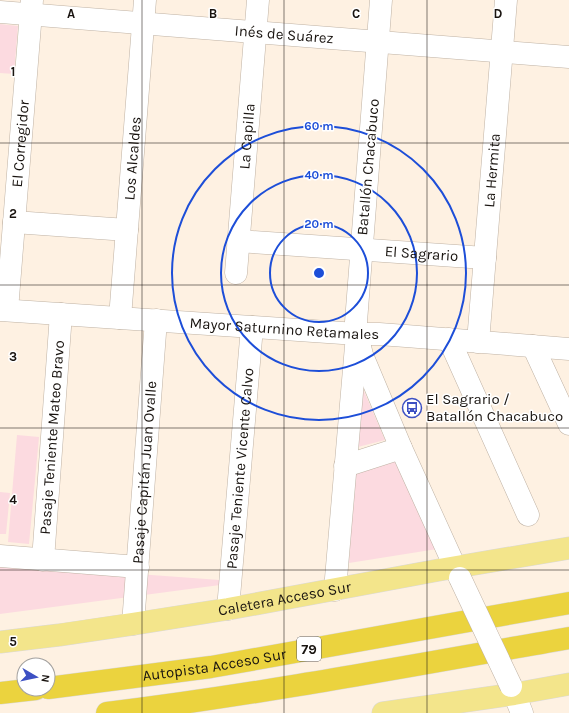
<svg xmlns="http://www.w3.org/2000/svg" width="569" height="713" viewBox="0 0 569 713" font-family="Karla,sans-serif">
  <rect width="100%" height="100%" fill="#fef1e2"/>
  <g fill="#fcdae0">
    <path d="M0,24L18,26L14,74L0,73Z"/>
    <path d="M363,389L385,440L354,448Z"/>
    <path d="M17,435L39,437L29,544L8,542Z"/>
    <path d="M397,452L437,549L349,563L355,468Z"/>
    <path d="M0,492L10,493L6,534H0Z"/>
    <path d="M0,564L220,580V585L0,614Z"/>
  </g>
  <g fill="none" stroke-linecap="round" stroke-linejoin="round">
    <defs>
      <g id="minor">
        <path d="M381,0L357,309L356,322L357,334L362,355L401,448L460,578"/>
        <path id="s1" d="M0,12L569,57"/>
        <path d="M14,222L127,230"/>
        <path id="s2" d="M238,241L485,258"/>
        <path id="s3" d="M236,273L258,0"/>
        <path id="s4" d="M0,310L357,334H379L406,336L569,349"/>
        <path id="s5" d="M7,310L32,0"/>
        <path id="s6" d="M120,318L145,0"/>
        <path d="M449,339L528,515"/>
        <path id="s7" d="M478,342L506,0"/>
        <path d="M533,346L569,424"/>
        <path d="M345,466L401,448"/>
        <path d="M0,556L138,567"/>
        <path id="s8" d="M43,560L61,314"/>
        <path d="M335,590L356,346"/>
        <path id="s9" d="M228,609L252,327"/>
        <path id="s10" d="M133,624L156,320"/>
        <path d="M511,686L522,713"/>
      </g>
      <g id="major">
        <path id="s11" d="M0,642L59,635L133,624L228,609L439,570L569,548"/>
        <path d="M383,713L514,694L569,684"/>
      </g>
      <g id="highway">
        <path id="s12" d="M48,688L126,678L211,667L569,603"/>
        <path d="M0,693L36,689"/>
        <path d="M107,713C262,694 415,665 569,638"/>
      </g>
    </defs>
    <use href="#minor" stroke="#bfb2a4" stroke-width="23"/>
    <use href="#major" stroke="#dad9d9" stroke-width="23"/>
    <use href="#highway" stroke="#dad9d9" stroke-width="23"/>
    <use href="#minor" stroke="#fff" stroke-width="22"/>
    <use href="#major" stroke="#f3e58b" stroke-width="22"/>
    <use href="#highway" stroke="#ebd33e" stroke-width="22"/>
    <defs>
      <path id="minor-bridge" d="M460,578L511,686"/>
    </defs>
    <use href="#minor-bridge" stroke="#bfb2a4" stroke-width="23" stroke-linecap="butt"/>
    <use href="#minor-bridge" stroke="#fff" stroke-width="22"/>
  </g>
  <path fill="none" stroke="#191410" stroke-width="1" stroke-opacity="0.55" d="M142,0V713M284,0V713M427,0V713M0,143H569M0,285H569M0,428H569M0,570H569"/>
  <g fill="none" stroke="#1d4ed8" stroke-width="2">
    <circle cx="319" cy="273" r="49"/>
    <circle cx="319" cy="273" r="98"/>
    <circle cx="319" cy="273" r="147"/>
  </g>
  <defs>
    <symbol id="bus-ring" viewBox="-11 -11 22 22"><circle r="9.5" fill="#fff" stroke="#3d50c3" stroke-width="1.5"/><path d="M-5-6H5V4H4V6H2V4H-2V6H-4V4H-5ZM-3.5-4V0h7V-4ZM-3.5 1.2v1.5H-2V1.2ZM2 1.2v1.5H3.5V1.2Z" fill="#3d50c3"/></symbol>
  </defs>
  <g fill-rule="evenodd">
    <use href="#bus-ring" x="401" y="397" width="22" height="22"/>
  </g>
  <g text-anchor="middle" stroke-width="3" stroke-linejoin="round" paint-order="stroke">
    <rect fill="#fff" stroke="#5e5a58" stroke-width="1" x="297" y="637" width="24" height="24" rx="3"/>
    <g font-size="14" font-weight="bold" fill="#191410">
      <text x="309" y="654">79</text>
    </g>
    <g font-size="15" fill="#191410" stroke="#fff">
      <text dy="5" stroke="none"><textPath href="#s1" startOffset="285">Inés de Suárez</textPath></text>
      <text dy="5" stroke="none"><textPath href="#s3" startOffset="137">La Capilla</textPath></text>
      <text dy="5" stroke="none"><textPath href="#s5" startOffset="167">El Corregidor</textPath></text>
      <text dy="5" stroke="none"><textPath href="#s6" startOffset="160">Los Alcaldes</textPath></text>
      <text transform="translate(368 167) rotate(-85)" y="5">Batallón Chacabuco</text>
      <text dy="5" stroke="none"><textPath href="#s7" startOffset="172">La Hermita</textPath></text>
      <text dy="5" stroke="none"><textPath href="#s2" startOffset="184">El Sagrario</textPath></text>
      <text dy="5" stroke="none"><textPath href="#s4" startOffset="285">Mayor Saturnino Retamales</textPath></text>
      <text dy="5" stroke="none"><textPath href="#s8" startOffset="123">Pasaje Teniente Mateo Bravo</textPath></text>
      <text dy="5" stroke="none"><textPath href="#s9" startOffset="141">Pasaje Teniente Vicente Calvo</textPath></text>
      <text dy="5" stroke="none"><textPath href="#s10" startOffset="152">Pasaje Capitán Juan Ovalle</textPath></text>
      <text dy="5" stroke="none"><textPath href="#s11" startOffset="288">Caletera Acceso Sur</textPath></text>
      <text dy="5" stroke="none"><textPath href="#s12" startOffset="168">Autopista Acceso Sur</textPath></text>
    </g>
    <g font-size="15" fill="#191410" stroke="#fff" text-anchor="start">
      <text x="426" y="404">El Sagrario /<tspan x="426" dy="17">Batallón Chacabuco</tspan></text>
    </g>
  </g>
  <g font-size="13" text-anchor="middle" font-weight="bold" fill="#191410" stroke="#fff" stroke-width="3" stroke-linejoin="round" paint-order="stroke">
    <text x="71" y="18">A</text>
    <text x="213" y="18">B</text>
    <text x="356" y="18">C</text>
    <text x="498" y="18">D</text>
    <text x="13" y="76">1</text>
    <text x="13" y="218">2</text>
    <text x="13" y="361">3</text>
    <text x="13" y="504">4</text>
    <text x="13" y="646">5</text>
  </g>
  <circle cx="319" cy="273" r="6" fill="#1d4ed8" stroke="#fff" stroke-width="2"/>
  <g font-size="12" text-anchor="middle" font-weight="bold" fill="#1d4ed8" stroke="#fff" stroke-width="3" stroke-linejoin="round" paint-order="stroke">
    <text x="319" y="130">60 m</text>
    <text x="319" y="179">40 m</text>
    <text x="319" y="228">20 m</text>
  </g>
  <g transform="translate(36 677) rotate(99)"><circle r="19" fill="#ffffff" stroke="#a3a19f"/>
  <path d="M0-3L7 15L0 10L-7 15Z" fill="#3d50c3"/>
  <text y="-6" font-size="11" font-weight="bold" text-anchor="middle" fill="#191410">N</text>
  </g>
</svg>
